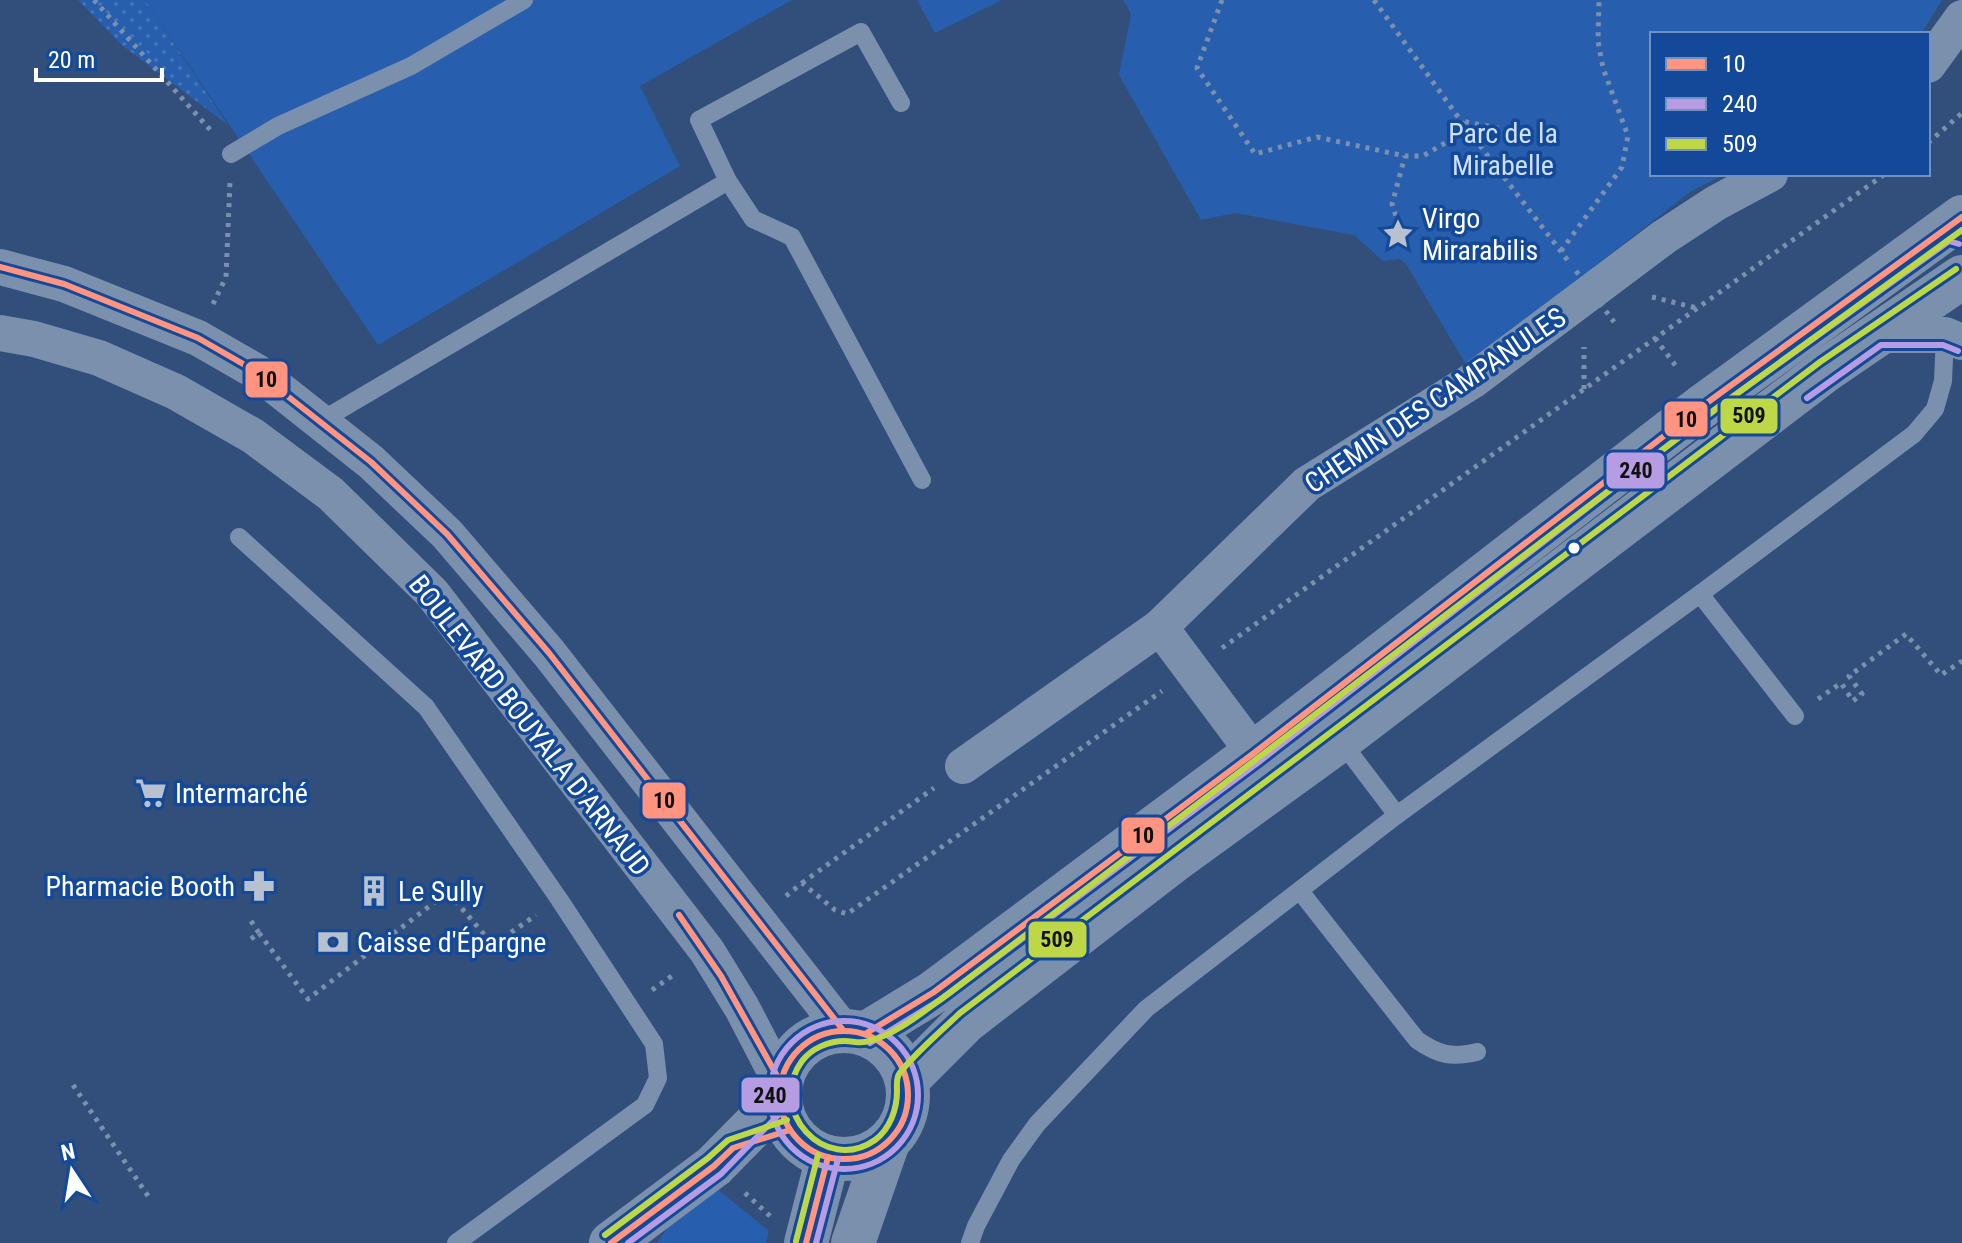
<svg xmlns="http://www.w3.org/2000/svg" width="1962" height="1243" viewBox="0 0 1962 1243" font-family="'Roboto Condensed',sans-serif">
  <defs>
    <pattern id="garden-dots" width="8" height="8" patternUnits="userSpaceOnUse" patternTransform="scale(2)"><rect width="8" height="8" fill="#275fae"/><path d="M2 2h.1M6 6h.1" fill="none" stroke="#4777ba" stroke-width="1.8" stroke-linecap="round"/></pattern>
  </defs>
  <rect width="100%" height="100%" fill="#314f7a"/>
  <g fill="#275fae">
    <path d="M145,0H792L640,86L680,166L378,345Z"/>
    <path d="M917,0H1002L935,33Z"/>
    <path d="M1123,0H1942L1921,34H1652V174H1725L1690,192L1467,366L1406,264L1400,259L1383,261L1354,235L1235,213L1201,220L1119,75L1131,14Z"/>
    <path d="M716,1188L769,1231L766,1243H657L668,1227Z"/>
  </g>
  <path fill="url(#garden-dots)" d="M78,0H145L228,125L122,45Z"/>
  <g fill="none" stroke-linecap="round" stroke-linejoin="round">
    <g stroke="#7b90ad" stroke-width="5" stroke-dasharray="4 6" stroke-linecap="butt">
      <path d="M94,0L213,133"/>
      <path d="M1222,0L1197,68L1255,154L1317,137L1405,156H1423L1462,133L1461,121L1503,129"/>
      <path d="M1374,0L1461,121L1569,262"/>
      <path d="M1928,143L1962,113"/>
      <path d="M1399,225L1392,204L1405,156"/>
      <path d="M1561,251L1622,167L1628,136L1603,68L1598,41L1599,0"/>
      <path d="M1652,297L1697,308"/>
      <path d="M213,304L226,277L230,181"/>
      <path d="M1655,338L1678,369"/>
      <path d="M1584,389V347"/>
      <path d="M1222,648L1885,174"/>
      <path d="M1818,699L1841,683L1853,701L1862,694L1849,676L1906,634L1941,675L1962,661"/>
      <path d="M802,883L934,788"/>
      <path d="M786,896L802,883L835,910L847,914L1162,691"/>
      <path d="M251,921L259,933"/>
      <path d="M251,939L259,933L308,999L448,892L493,945L536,915"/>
      <path d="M652,990L676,973"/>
      <path d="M73,1085L148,1196"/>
      <path d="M745,1193L770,1216"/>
    </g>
    <g stroke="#7b90ad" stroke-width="18">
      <path d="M231,154L278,126L411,66L524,0"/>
      <path d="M728,181L753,219L792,237L922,480"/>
      <path d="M319,422L728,181L699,120L861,32L901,103"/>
      <path d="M239,537L426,707L559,899L654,1044L658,1078L645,1105L456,1243"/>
      <path d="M1700,594L1795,716"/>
      <path d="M1340,740L1397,815"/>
      <path d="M1300,891L1417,1040C1439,1055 1451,1058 1477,1052"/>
      <path d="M970,1243L976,1226L1011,1160L1037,1124L1146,1009L1397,815L1700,594L1914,434L1935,409L1943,381L1945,335"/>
    </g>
    <g stroke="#7b90ad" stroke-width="36">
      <path d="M1928,65L1962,18"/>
      <path d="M0,267L64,284L198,338L257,372L371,462L447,534L549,653L843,1030"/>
      <path d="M0,333L34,339L99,358L176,392L253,436L331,494L432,593L707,951L742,1008L781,1083"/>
      <path d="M1878,335H1945L1962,342"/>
      <path d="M1279,754L1254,753L1160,627L1307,484L1472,381L1664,237L1716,203L1770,174"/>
      <path d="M963,766L1160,627"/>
    </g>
    <g stroke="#7b90ad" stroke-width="44">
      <circle cx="844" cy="1095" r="64"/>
      <path d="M865,1034L934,992L1254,753L1704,405L1962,217"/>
      <path d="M907,1080L966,1021L1172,862L1340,740L1826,370L1962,277"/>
      <path d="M611,1243L714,1166L780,1099"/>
      <path d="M806,1243L828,1157"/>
      <path d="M853,1243L888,1142"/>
    </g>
    <path stroke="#7b90ad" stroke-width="5" stroke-dasharray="4 6" stroke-linecap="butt" d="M1576,271L1614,322"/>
    <defs>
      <g id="bus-1">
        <path d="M0,267L64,284L198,338L257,372L371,462L447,534L549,653L843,1030"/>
        <path d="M679,915L721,976L781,1083"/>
        <circle cx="844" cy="1095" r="64"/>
        <path d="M865,1034L934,992L1254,753L1704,405L1962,217"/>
        <path d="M611,1243L714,1166L733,1148L790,1130"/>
        <path d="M806,1243L828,1157"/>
      </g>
      <g id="bus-2">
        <path d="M1807,398L1881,345H1943L1958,351"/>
        <circle cx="844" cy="1095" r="74"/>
        <path d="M870,1043L940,1000L1260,761L1710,413L1949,241L1959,244"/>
        <path d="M628,1243L721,1174L787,1106"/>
        <path d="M816,1243L838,1159"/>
      </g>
      <g id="bus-3">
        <path d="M1956,269L1820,362L960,1013C944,1028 911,1057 899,1074C896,1079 897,1085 897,1091C897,1109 890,1129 875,1140C825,1175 766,1110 802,1061C812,1048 829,1041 845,1041C853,1041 861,1044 869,1041C897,1034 924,1011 948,994L1720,406L1962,230"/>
        <path d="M605,1235L708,1158L728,1140L787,1120"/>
        <path d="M796,1241L818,1155"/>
      </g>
    </defs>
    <use href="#bus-1" stroke="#134998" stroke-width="12"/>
    <use href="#bus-2" stroke="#134998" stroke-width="12"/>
    <use href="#bus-3" stroke="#134998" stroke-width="12"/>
    <use href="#bus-1" stroke="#ff9480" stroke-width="6"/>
    <use href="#bus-2" stroke="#b59ce3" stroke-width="6"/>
    <use href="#bus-3" stroke="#bdd746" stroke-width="6"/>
  </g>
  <defs>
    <symbol id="sight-bare" viewBox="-9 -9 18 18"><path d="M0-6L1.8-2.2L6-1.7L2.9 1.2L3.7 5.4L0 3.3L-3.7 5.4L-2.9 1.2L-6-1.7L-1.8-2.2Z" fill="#b7c1d0" stroke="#134998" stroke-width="2.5" paint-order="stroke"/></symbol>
    <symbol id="supermarket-bare" viewBox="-9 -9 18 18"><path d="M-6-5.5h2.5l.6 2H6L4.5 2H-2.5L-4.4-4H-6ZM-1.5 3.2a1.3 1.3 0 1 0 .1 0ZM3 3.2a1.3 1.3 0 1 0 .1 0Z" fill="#b7c1d0" stroke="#134998" stroke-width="2.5" paint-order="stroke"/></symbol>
    <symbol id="pharmacy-bare" viewBox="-9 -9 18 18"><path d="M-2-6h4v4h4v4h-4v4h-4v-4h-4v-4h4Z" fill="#b7c1d0" stroke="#134998" stroke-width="2.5" paint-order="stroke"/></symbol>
    <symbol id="building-bare" viewBox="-9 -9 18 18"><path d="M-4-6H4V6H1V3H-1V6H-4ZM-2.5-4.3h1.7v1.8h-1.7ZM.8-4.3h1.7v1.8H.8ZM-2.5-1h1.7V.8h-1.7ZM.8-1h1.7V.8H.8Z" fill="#b7c1d0" stroke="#134998" stroke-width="2.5" paint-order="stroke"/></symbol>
    <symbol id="bank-bare" viewBox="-9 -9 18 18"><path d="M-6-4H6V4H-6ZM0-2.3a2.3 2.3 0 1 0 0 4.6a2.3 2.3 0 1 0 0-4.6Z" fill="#b7c1d0" stroke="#134998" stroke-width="2.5" paint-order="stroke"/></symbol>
  </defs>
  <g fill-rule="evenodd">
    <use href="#sight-bare" x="1376" y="212" width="44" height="44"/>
    <use href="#supermarket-bare" x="129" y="771" width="44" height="44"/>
    <use href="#pharmacy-bare" x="237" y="864" width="44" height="44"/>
    <use href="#building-bare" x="352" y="869" width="44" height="44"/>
    <use href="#bank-bare" x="311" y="920" width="44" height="44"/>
  </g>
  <circle fill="#fff" stroke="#134998" stroke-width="3" cx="1574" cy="548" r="7"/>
  <g text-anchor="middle" stroke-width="7" stroke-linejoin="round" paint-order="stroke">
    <g font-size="28" fill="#cde1fd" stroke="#134998">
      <text x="1503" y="143">Parc de la<tspan x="1503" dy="32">Mirabelle</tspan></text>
    </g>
    <g font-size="28" fill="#fff" stroke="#134998" text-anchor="start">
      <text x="1422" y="228">Virgo<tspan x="1422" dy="32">Mirarabilis</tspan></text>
      <text x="175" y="803">Intermarché</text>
      <text x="235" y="896" text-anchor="end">Pharmacie Booth</text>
      <text x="398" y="901">Le Sully</text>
      <text x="357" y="952">Caisse d'Épargne</text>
    </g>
    <g font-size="28" fill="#fff" stroke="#134998">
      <text transform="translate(1435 400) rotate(-34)" y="10">CHEMIN DES CAMPANULES</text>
      <text transform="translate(530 725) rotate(52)" y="10">BOULEVARD BOUYALA D'ARNAUD</text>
    </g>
  </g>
  <g stroke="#134998" stroke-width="3">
    <rect x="244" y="360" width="45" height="39" rx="8" fill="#ff9480"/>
    <rect x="1719" y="397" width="60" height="38" rx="8" fill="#bdd746"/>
    <rect x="1663" y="400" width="46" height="38" rx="8" fill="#ff9480"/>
    <rect x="1605" y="451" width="61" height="39" rx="8" fill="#b59ce3"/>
    <rect x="641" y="781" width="46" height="39" rx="8" fill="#ff9480"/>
    <rect x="1120" y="816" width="46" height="39" rx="8" fill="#ff9480"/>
    <rect x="1027" y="920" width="61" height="39" rx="8" fill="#bdd746"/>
    <rect x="740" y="1076" width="61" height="38" rx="8" fill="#b59ce3"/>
  </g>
  <g font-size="22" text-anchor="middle" font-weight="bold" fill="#111">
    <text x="266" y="387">10</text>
    <text x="1749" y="423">509</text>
    <text x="1686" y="427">10</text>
    <text x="1636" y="478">240</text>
    <text x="664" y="808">10</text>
    <text x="1143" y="843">10</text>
    <text x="1057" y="947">509</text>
    <text x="770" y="1103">240</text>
  </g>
  <rect x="1650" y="32" width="280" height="144" fill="#134998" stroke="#7192c1" stroke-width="2"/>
  <rect x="1666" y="58" width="40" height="12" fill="#ff9480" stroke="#7192c1" stroke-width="2"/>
  <text x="1722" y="72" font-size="24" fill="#ffffff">10</text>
  <rect x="1666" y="98" width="40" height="12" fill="#b59ce3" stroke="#7192c1" stroke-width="2"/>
  <text x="1722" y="112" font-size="24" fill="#ffffff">240</text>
  <rect x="1666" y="138" width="40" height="12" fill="#bdd746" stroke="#7192c1" stroke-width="2"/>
  <text x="1722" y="152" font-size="24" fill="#ffffff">509</text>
  <g transform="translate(72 1171) rotate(348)" stroke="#134998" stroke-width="6" paint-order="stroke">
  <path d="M0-6L14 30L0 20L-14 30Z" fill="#ffffff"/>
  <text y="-12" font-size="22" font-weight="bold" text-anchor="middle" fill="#ffffff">N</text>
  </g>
  <path d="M36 68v12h126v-12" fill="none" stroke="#ffffff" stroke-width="4"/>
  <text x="48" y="68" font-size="24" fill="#ffffff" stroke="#134998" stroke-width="6" paint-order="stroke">20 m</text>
</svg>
